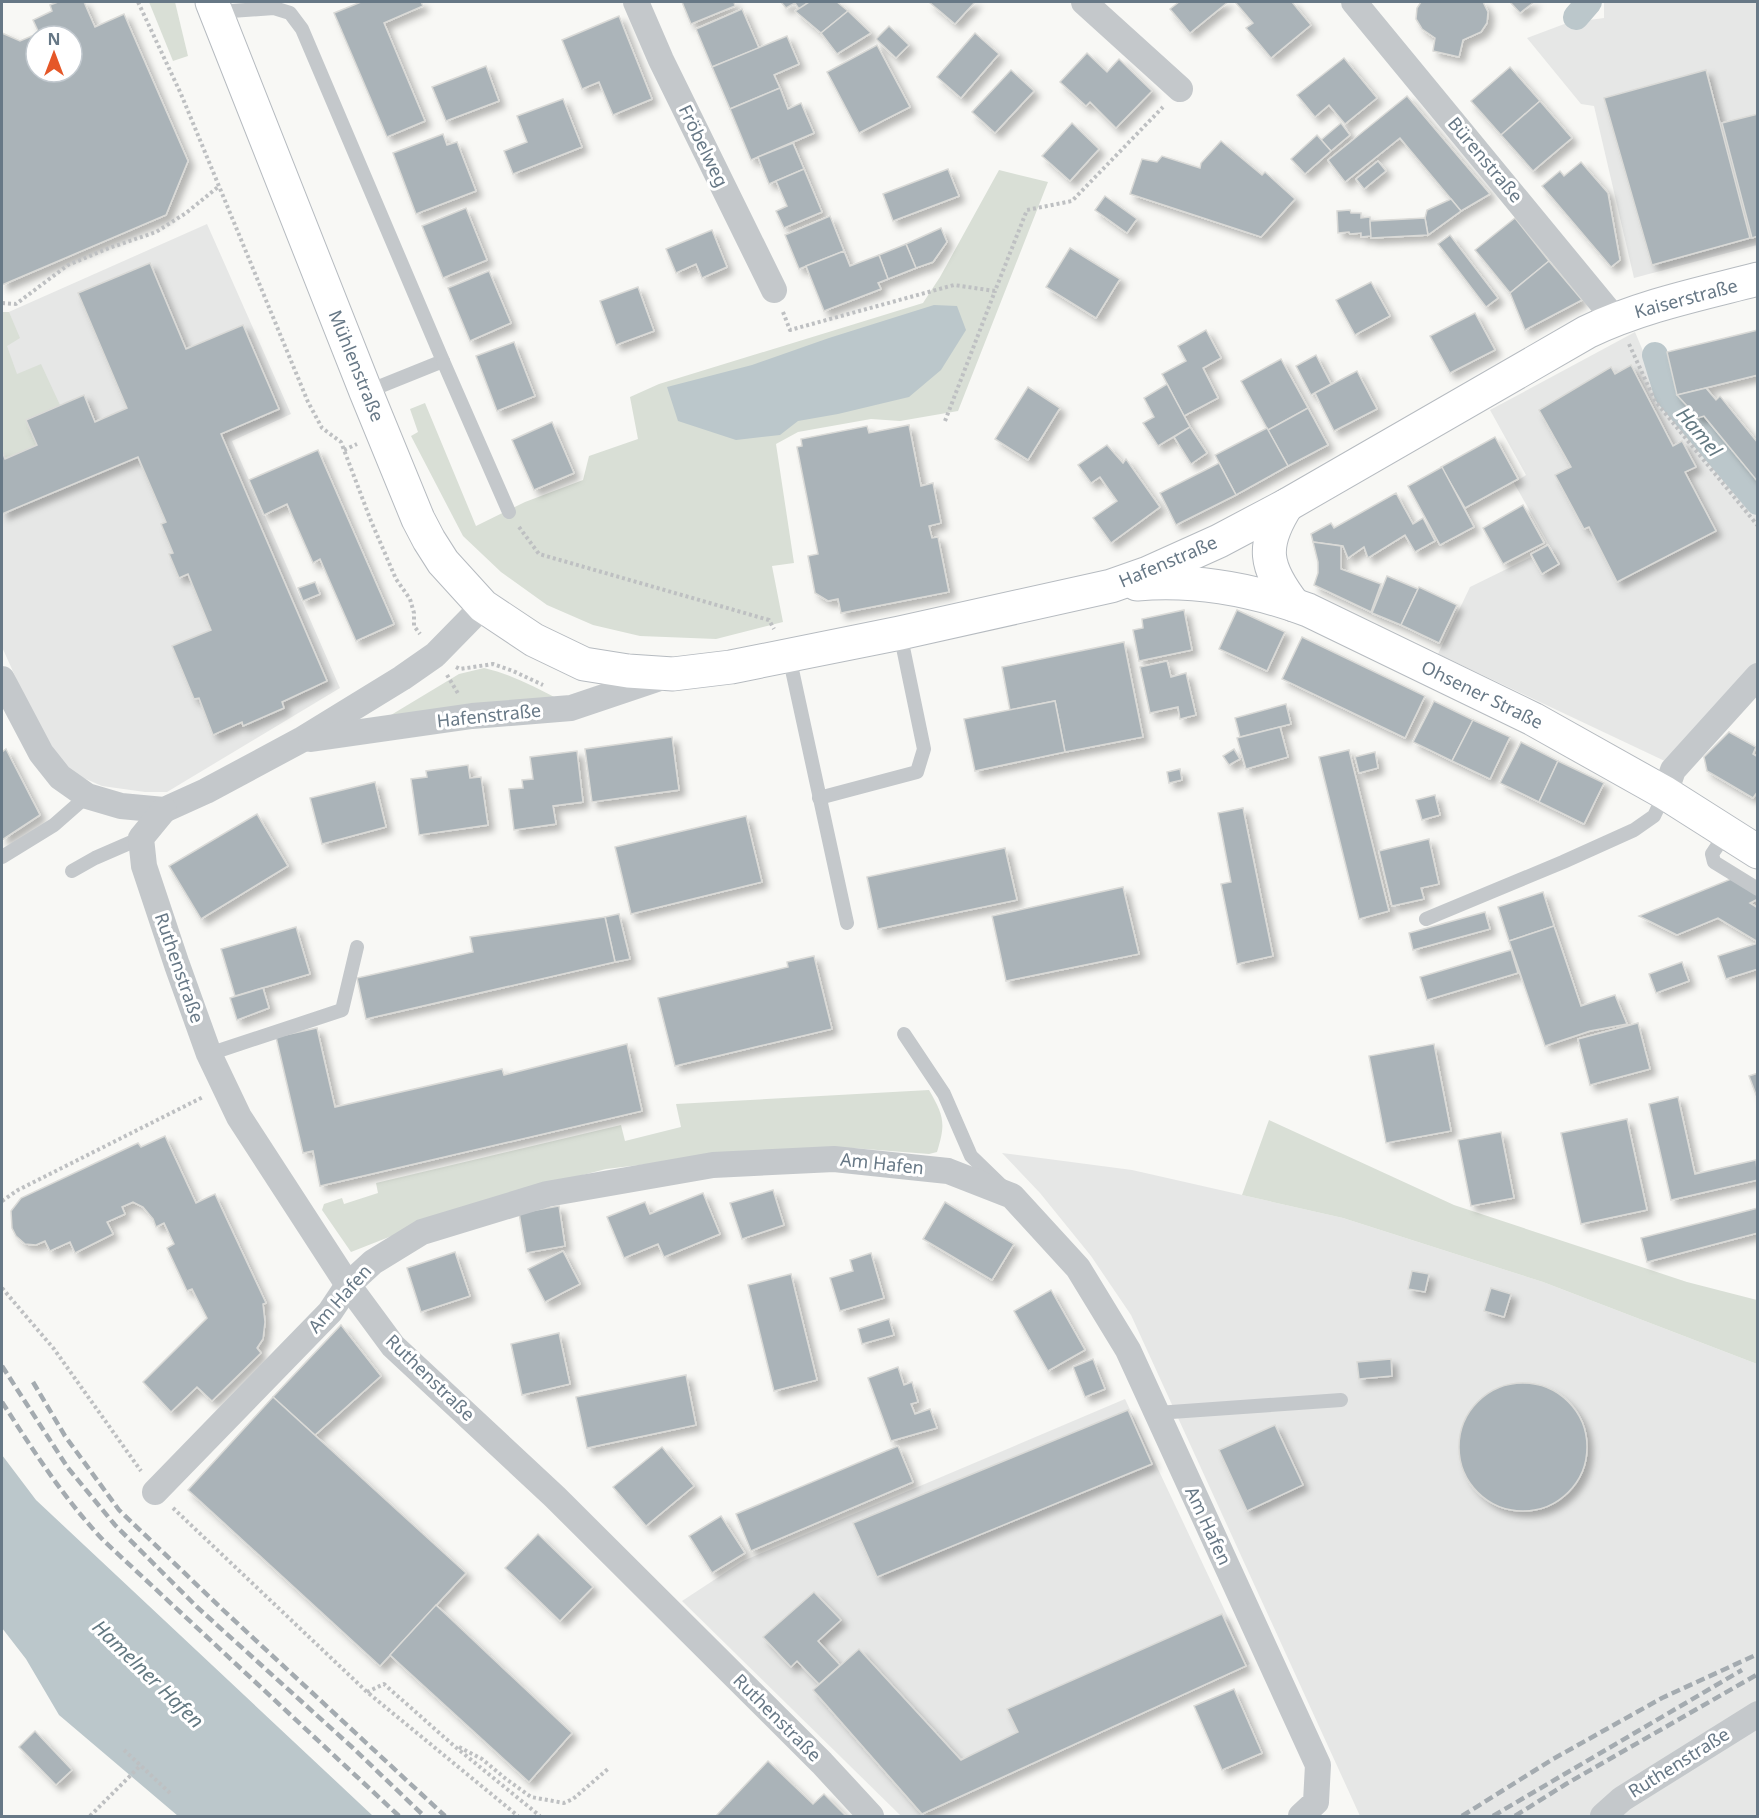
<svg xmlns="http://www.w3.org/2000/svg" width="1759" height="1818" viewBox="0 0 1759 1818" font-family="'Noto Sans',sans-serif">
  <defs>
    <filter id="shadow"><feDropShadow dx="5.5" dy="5.5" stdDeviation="3" flood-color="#0004"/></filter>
  </defs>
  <rect width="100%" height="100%" fill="#f8f8f5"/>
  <g fill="#e6e7e6">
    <path d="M1604,2H1757V245L1634,278L1594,106L1581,104L1527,38L1567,23L1604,18Z"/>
    <path d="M207,224L291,414L232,441L340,688L167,792H145L102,786L72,773L52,758L2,647V315Z"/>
    <path d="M1635,332L1662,396L1757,511V667L1669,763L1438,654L1470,587L1531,557L1542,575L1560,564L1514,483L1526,475L1490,410Z"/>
    <path d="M1002,1153L1132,1170L1343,1218L1543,1282L1757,1364V1816H1360L1131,1315L1091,1256L1040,1193Z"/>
    <path d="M1125,1399L1250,1664L917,1816H901L682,1601L743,1561Z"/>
  </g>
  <g fill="#d9dfd6">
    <path d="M149,2H175L188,56L173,61Z"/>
    <path d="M999,170L1048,182L958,411L900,421L871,419L798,432L776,444L794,563L772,566L783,622L716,639L640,636L593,625L547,605L501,572L463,536L411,436L418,432L410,409L425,403L476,526L525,502L583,480L589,456L638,439L630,397L659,384L923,303L940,277Z"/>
    <path d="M2,312H9L20,338L7,346L17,374L41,364L60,405L26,420L37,445L5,459L2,451Z"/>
    <path d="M484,668C511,674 535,687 560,700L386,718L459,674Z"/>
    <path d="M929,1090C944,1116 946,1123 937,1152L929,1154L852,1148L740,1153L606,1169L513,1193L440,1217L351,1252L322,1210L324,1204L342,1198L344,1204L378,1193L376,1183L621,1125L625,1141L681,1127L676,1104Z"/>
    <path d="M1269,1120L1454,1205L1687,1282L1757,1300V1364L1543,1282L1343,1218L1242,1195Z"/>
  </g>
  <g fill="#bbc7cb">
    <path d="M934,305L957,306L966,330L941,370L909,397L838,414L798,421L780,435L736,440L678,421L667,387L752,365L829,338Z"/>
    <path d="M2,1455L36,1500L373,1816H178L59,1715L26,1659L2,1628Z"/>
  </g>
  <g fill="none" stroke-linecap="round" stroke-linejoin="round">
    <g stroke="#bbc7cb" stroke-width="26">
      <path d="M1576,17L1589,2"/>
      <path d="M1655,355L1667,394L1758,502"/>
    </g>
  </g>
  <g fill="#aab3b8" stroke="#dadad7" stroke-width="1.5" fill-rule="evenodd" filter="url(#shadow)">
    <path d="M58,2H84L95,27L124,14L188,161L166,215L2,285V33L20,41L39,33L33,20L52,11L50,5ZM36,36H72V72H36Z"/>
    <path d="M361,2H421L423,6L384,23L425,121L387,137L334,13Z"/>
    <path d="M682,2H734L735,6L691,24Z"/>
    <path d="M781,2H809L799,9L795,3L786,8Z"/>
    <path d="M809,2H837L848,11L821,33L795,11Z"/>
    <path d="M929,2H975L955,24Z"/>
    <path d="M1179,2H1228L1190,33L1170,9Z"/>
    <path d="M1235,2H1292L1311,25L1271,58L1246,28L1253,23Z"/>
    <path d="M1421,2H1483L1488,12L1487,23L1481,32L1463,40L1459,57L1433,51L1435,38L1422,29L1416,19L1417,8Z"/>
    <path d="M1510,2H1534L1520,13Z"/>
    <path d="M742,9L759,48L712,67L696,29Z"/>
    <path d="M848,11L871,33L837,54L821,33Z"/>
    <path d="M619,16L652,99L613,115L599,82L582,89L562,40Z"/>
    <path d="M889,26L909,45L896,58L876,39Z"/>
    <path d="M975,33L999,54L961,98L937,77Z"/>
    <path d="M787,36L799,64L774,75L780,88L730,109L712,67Z"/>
    <path d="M877,45L910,107L859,133L827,72Z"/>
    <path d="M1087,53L1107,72L1119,59L1152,91L1116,128L1090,102L1086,106L1060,82Z"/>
    <path d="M1344,58L1377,98L1345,124L1329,105L1315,117L1297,95Z"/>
    <path d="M486,66L499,101L446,121L432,87Z"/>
    <path d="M1510,67L1540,101L1501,135L1471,101Z"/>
    <path d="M1011,70L1034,91L995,133L972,112Z"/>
    <path d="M1706,70L1750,238L1652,265L1604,98Z"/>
    <path d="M780,88L788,109L801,103L814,133L751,160L730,109Z"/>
    <path d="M1407,96L1490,194L1461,211L1400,138L1345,182L1328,160Z"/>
    <path d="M563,99L582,147L513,174L504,151L527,142L517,116Z"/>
    <path d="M1540,101L1572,138L1533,171L1501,135Z"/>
    <path d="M1758,114V236L1752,238L1722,123Z"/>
    <path d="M1072,123L1099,149L1070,181L1042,156Z"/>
    <path d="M1341,123L1350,135L1331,151L1321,140Z"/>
    <path d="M443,134L447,145L457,142L476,191L416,214L393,153Z"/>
    <path d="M1317,135L1331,151L1305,174L1291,159Z"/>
    <path d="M1221,141L1262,175L1265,172L1295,199L1261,237L1130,194L1142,159L1157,162L1162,156L1200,168L1201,163Z"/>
    <path d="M793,143L804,169L769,184L758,157Z"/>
    <path d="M1378,161L1386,171L1364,189L1356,179Z"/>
    <path d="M1581,162L1608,193L1620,260L1611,267L1542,186L1560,171L1564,176Z"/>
    <path d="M804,169L822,212L784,228L776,211L787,206L776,181Z"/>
    <path d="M948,169L959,196L893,221L883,194Z"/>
    <path d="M1105,196L1137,219L1127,233L1095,210Z"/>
    <path d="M1451,199L1461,211L1428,235L1425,218L1427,210Z"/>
    <path d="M466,208L487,260L443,278L422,226Z"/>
    <path d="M1350,210L1351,213H1361V218L1370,217L1371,236L1361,237V233L1350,234L1349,232L1338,233L1337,211Z"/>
    <path d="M830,216L844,251L799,269L785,235Z"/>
    <path d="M1425,218L1428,235L1371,238L1370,221Z"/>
    <path d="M1515,218L1549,261L1510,293L1475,250Z"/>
    <path d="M941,228L947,242L933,262L916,268L906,244Z"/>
    <path d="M712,230L727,267L702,278L696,264L676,273L666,249Z"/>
    <path d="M1450,235L1498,298L1486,307L1438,244Z"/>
    <path d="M906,244L916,268L888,279L879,255Z"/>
    <path d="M1070,248L1120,279L1096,318L1046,287Z"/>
    <path d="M844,251L850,266L879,255L888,279L878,283L881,289L824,311L806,266Z"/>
    <path d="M1549,261L1582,300L1525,330L1510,293Z"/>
    <path d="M150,263L186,349L243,325L279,409L221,434L327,681L282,702L284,708L243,726L242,722L213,735L199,698L194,699L172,646L211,630L188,574L179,578L169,554L173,553L161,524L166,522L138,457L2,514V451L5,459L37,445L26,420L84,395L95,422L127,408L78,293Z"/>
    <path d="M489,271L511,323L470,341L448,288Z"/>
    <path d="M1371,282L1390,316L1355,335L1336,300Z"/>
    <path d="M638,287L654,331L616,345L600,301Z"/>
    <path d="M1475,313L1495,350L1450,373L1430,336Z"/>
    <path d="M1206,330L1221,358L1203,368L1218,398L1184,416L1162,374L1186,361L1178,346Z"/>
    <path d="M1758,330V375L1677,395L1667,352Z"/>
    <path d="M514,342L535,396L497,411L476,356Z"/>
    <path d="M1316,355L1331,384L1311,395L1296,366Z"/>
    <path d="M1281,359L1308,408L1268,430L1241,381Z"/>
    <path d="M1631,365L1673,446L1682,441L1696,467L1685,472L1716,531L1617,582L1589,527L1584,529L1555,475L1571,467L1539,410L1611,367L1615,374Z"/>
    <path d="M1357,371L1377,409L1334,431L1315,393Z"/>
    <path d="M1167,384L1190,427L1158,446L1143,423L1154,417L1144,398Z"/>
    <path d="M1028,387L1060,408L1028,460L995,439Z"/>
    <path d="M1706,388L1716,400L1720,396L1758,443V482L1704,416L1698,418L1677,395Z"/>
    <path d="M1308,408L1328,445L1288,466L1268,430Z"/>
    <path d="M552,422L574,473L534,490L512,440Z"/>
    <path d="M909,425L921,486L933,483L941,523L929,526L932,538L938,537L949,592L841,613L838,599L828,601L815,593L808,556L818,554L797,447L802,446L801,439L867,426L869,433Z"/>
    <path d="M1190,427L1207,453L1191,464L1174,437Z"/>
    <path d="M1267,428L1288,466L1236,495L1215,455Z"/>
    <path d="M1495,437L1518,479L1465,508L1441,467Z"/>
    <path d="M1107,445L1123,463L1126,459L1160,507L1111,543L1093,518L1117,501L1100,477L1091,483L1078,465Z"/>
    <path d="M318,450L394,624L356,641L320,559L313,563L287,504L264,515L249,480Z"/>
    <path d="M1219,463L1236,495L1176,525L1160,493Z"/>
    <path d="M1442,467L1474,527L1440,545L1408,486Z"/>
    <path d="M1396,493L1413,524L1423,518L1435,541L1415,552L1405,535L1368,558L1364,547L1348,558L1343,546L1313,542L1311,534L1331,523L1334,528Z"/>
    <path d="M1523,505L1544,543L1503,564L1483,528Z"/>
    <path d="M1313,542L1341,546V569L1381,584L1371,612L1314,585L1318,573V562Z"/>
    <path d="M1548,545L1559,564L1542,574L1531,554Z"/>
    <path d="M1387,576L1418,589L1401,625L1372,613Z"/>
    <path d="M315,582L320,594L303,601L298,588Z"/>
    <path d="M1419,587L1457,605L1439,643L1401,625Z"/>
    <path d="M1184,610L1192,650L1139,661L1133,630L1143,628L1142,619Z"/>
    <path d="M1237,610L1285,632L1267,671L1219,649Z"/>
    <path d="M1302,637L1425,696L1405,738L1282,679Z"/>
    <path d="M1124,642L1143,737L1065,752L1055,701L1010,710L1002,667Z"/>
    <path d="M1167,661L1171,677L1186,673L1196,715L1180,719L1178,707L1150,713L1140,667Z"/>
    <path d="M1055,701L1065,752L975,771L964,719Z"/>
    <path d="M1434,701L1473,720L1452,761L1413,742Z"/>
    <path d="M1286,704L1291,724L1240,737L1235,718Z"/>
    <path d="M1473,720L1510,737L1490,779L1452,761Z"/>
    <path d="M1280,727L1288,757L1246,769L1237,738Z"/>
    <path d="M1729,732L1756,747L1753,754L1758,757V791L1753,798L1707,771L1704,757Z"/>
    <path d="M672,737L679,790L592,802L585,749Z"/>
    <path d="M1521,742L1558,761L1539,802L1500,783Z"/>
    <path d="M6,749L40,815L2,840V752Z"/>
    <path d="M1234,749L1240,759L1229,765L1223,756Z"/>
    <path d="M1349,750L1389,911L1359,919L1319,757Z"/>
    <path d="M577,751L583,802L553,806L556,824L514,830L509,789L523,788L522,780L533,779L530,757Z"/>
    <path d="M1375,752L1378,768L1359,773L1355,757Z"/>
    <path d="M1558,761L1604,783L1584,824L1539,802Z"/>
    <path d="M468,765L470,778L481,777L488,825L419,835L411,779L427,777L426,771Z"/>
    <path d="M1180,769L1182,780L1169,783L1167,772Z"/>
    <path d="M375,782L386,827L322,844L310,798Z"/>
    <path d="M1435,795L1440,815L1422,820L1416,800Z"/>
    <path d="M1243,808L1273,956L1237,964L1221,884L1231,882L1218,813Z"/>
    <path d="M257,814L288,866L201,919L169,866Z"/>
    <path d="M746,816L762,882L631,914L615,847Z"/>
    <path d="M1429,839L1439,884L1421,888L1424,899L1392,906L1379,851Z"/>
    <path d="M1005,848L1017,900L878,929L867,877Z"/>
    <path d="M1731,879L1758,894V899L1750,903L1758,908V942L1718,918L1677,935L1639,916Z"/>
    <path d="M1123,887L1139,954L1006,981L992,916Z"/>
    <path d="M1543,892L1554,926L1509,941L1498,907Z"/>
    <path d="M1485,912L1490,929L1413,950L1409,933Z"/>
    <path d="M619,914L630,959L615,962L605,917Z"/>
    <path d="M605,917L615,962L366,1019L357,978L473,952L470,937Z"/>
    <path d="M1554,926L1581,1006L1615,995L1627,1024L1590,1031L1545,1046L1509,941Z"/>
    <path d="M296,927L310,974L235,996L221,949Z"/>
    <path d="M1758,943V969L1726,979L1718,956Z"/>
    <path d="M1511,950L1518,973L1427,1000L1420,977Z"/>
    <path d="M814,956L832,1029L675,1066L658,998L788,967L787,962Z"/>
    <path d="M1682,962L1689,981L1656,993L1649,974Z"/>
    <path d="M263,988L269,1008L237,1020L230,998Z"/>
    <path d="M1638,1023L1650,1069L1590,1085L1578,1039Z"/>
    <path d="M317,1028L335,1107L502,1069L504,1075L627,1044L642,1111L320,1186L313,1151L303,1153L276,1037Z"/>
    <path d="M1434,1044L1451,1131L1386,1143L1369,1056Z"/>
    <path d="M1758,1073V1100L1749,1076Z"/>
    <path d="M1678,1097L1695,1174L1756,1160L1758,1180L1671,1200L1649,1104Z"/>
    <path d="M1627,1119L1647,1210L1581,1224L1561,1133Z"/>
    <path d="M1501,1132L1514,1198L1471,1206L1458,1140Z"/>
    <path d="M165,1136L196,1203L215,1194L266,1303L263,1304L265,1322L263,1339L257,1348L261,1353L212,1401L197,1387L171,1412L143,1382L207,1318L192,1289L187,1291L167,1248L174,1244L164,1223L156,1227L153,1219L143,1207L133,1202L122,1207L125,1214L107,1222L113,1234L75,1253L70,1242L50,1251L45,1241L36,1245L25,1244L16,1236L12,1228L11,1211L21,1198L138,1143L141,1147Z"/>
    <path d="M773,1190L784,1225L742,1239L730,1203Z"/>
    <path d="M703,1193L720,1234L664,1257L658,1244L624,1258L607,1217L645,1202L650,1214Z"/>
    <path d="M945,1202L1014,1244L992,1280L923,1239Z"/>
    <path d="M559,1206L565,1246L526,1253L519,1213Z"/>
    <path d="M1758,1208V1233L1647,1262L1641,1238Z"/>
    <path d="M563,1251L580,1284L545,1302L528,1269Z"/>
    <path d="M455,1252L470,1296L421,1312L407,1268Z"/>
    <path d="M871,1253L884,1298L840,1311L830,1278L853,1271L850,1260Z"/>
    <path d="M1412,1271L1429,1274L1425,1292L1408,1289Z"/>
    <path d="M791,1274L817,1380L774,1391L748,1285Z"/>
    <path d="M1491,1288L1511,1294L1504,1317L1484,1311Z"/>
    <path d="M1051,1290L1085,1350L1048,1371L1014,1311Z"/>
    <path d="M889,1319L894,1335L862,1344L858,1329Z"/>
    <path d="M341,1325L381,1376L315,1435L273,1397Z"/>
    <path d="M559,1333L570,1384L522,1395L511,1344Z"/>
    <path d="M1093,1359L1105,1389L1085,1397L1073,1367Z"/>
    <path d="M1391,1359L1392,1376L1359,1379L1357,1362Z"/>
    <path d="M898,1367L904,1385L912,1382L918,1402L911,1404L915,1414L930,1409L937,1428L891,1441L868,1378Z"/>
    <path d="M686,1375L696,1425L587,1448L576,1397Z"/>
    <circle cx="1523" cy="1447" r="64"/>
    <path d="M273,1397L466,1573L380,1666L188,1490Z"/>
    <path d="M1128,1410L1152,1464L877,1577L853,1523Z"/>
    <path d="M1275,1425L1303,1485L1247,1511L1219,1450Z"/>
    <path d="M898,1446L913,1482L751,1551L736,1514Z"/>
    <path d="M662,1447L694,1486L646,1526L613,1487Z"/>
    <path d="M721,1516L745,1553L712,1573L689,1536Z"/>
    <path d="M538,1534L593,1587L560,1621L505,1568Z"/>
    <path d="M814,1592L841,1620L818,1641L840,1665L819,1684L797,1661L791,1667L763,1637Z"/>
    <path d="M436,1605L572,1733L529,1782L390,1655Z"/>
    <path d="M1222,1614L1246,1666L922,1814L813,1690L859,1649L961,1760L1018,1732L1007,1709Z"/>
    <path d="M1234,1689L1262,1753L1222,1770L1194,1706Z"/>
    <path d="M35,1731L72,1770L56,1785L19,1747Z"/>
    <path d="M768,1761L813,1804L824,1794L846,1816H716Z"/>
  </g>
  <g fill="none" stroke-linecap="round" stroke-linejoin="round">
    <defs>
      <g id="secondary">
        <path d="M212,2L366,392L418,519L429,540L443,562L483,606L534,640L584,664L628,671L673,674L731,667L900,633L1111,586L1148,573L1219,541L1287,505L1587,332C1641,306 1700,294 1758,279"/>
        <path d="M1287,505C1261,546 1264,566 1294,605"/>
        <path d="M1137,584C1195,579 1254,590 1308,610L1533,719L1665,793L1758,852"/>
      </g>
    </defs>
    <use href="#secondary" stroke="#b6bbc0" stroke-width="35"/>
    <g stroke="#bec0c2" stroke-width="4" stroke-dasharray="3 3" stroke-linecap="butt">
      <path d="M138,2L181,94L308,402L322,428L341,442L371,521L396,579L410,599L414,613V626L420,634"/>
      <path d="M2,303L16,304L68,265L109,248L156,232L186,213L218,187"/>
      <path d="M783,312L790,330L954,285L995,291L1027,210L1072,201L1163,107"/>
      <path d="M1629,344L1655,401L1758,526"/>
      <path d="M945,421L995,291"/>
      <path d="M344,450L357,444"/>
      <path d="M519,527L539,554L769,620L774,629"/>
      <path d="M456,667L460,669L493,664L513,671L543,685"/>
      <path d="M447,675L459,695"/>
      <path d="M2,1201L18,1190L203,1097"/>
      <path d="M2,1288L54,1349L141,1471"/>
      <path d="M173,1508L367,1692L518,1816"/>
      <path d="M367,1692L384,1684L453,1745L540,1816"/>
      <path d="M459,1747L482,1759L506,1779L531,1797L564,1803L573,1799L609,1768"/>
      <path d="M124,1750L170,1793"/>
      <path d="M90,1816L141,1765"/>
    </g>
    <g stroke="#c4c8cb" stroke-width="14">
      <path d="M217,12L274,8L290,13L302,29L443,361L366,392"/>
      <path d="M443,361L509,512"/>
      <path d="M789,656L847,923"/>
      <path d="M819,798L917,772L924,749L900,633"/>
      <path d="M1726,833L1712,854L1714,862L1758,889"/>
      <path d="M2,857L54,825L87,796"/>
      <path d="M72,871L95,858L141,838"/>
      <path d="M1426,919L1563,862L1634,830L1654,816L1665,793"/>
      <path d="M904,1034L944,1094L971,1156L1001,1185"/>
      <path d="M209,1054L342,1010L357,947"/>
      <path d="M1157,1413L1341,1400"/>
    </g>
    <g stroke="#c4c8cb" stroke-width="26">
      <path d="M636,2L661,60L774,290"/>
      <path d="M1084,2L1180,89"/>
      <path d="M1354,2L1615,319"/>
      <path d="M2,679L41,753L60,777L87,796L121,806L164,810L206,791L301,740L402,678L435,655L483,606"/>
      <path d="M311,739L472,716L571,708L663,677"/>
      <path d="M1665,793L1673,770L1758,676"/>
      <path d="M164,810L141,838L144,866L177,965L209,1054L239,1117L348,1285L393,1346L555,1497L822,1763L871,1816"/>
      <path d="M155,1492L330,1312L348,1285L373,1262L422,1232L547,1194L713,1165L834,1159L948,1171L1012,1196L1078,1268L1128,1350L1318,1765L1316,1802L1301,1816"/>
      <path d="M1603,1816L1622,1799L1758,1714"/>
    </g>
    <use href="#secondary" stroke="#fff" stroke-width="33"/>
    <g stroke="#a4abb0" stroke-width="4.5" stroke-dasharray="9 4.5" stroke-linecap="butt">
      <path d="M2,1366L68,1468L115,1525L197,1607L353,1748L424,1816"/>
      <path d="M33,1382L65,1436L119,1510L222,1609L445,1816"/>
      <path d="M2,1402C33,1450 64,1499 104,1541L399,1816"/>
      <path d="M1462,1816L1553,1759L1662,1698L1758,1654"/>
      <path d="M1493,1816L1742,1670"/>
      <path d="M1515,1816L1566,1784L1758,1674"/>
    </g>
  </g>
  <g text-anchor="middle" stroke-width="6" stroke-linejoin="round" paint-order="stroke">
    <g font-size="18" fill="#677886" stroke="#fff">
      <text transform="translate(703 146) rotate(64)" y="6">Fröbelweg</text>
      <text transform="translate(1485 160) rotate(50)" y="6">Bürenstraße</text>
      <text transform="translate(1686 299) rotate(-15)" y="6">Kaiserstraße</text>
      <text transform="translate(356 366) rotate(68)" y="6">Mühlenstraße</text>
      <text transform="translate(1168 562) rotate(-23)" y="6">Hafenstraße</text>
      <text transform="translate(1482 695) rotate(26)" y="6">Ohsener Straße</text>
      <text transform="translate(489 716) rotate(-6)" y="6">Hafenstraße</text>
      <text transform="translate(179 968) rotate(71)" y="6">Ruthenstraße</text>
      <text transform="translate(882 1164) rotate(6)" y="6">Am Hafen</text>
      <text transform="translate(340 1299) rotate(-48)" y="6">Am Hafen</text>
      <text transform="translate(430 1378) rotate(44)" y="6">Ruthenstraße</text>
      <text transform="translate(1208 1526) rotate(65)" y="6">Am Hafen</text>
      <text transform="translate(777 1718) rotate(45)" y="6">Ruthenstraße</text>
      <text transform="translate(1679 1763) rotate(-32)" y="6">Ruthenstraße</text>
    </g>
    <g font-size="20" font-style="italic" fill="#637982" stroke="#fff">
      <text transform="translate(1699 432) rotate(50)" y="7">Hamel</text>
      <text transform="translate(148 1674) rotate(44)" y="7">Hamelner Hafen</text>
    </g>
  </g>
  <rect width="1759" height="1818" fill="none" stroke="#677886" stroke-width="6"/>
  <g transform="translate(54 54)"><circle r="28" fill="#ffffff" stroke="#c2c9cf" stroke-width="1.5"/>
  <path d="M0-4.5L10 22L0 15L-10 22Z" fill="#e55728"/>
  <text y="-9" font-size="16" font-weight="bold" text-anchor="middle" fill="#677886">N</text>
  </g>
</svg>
